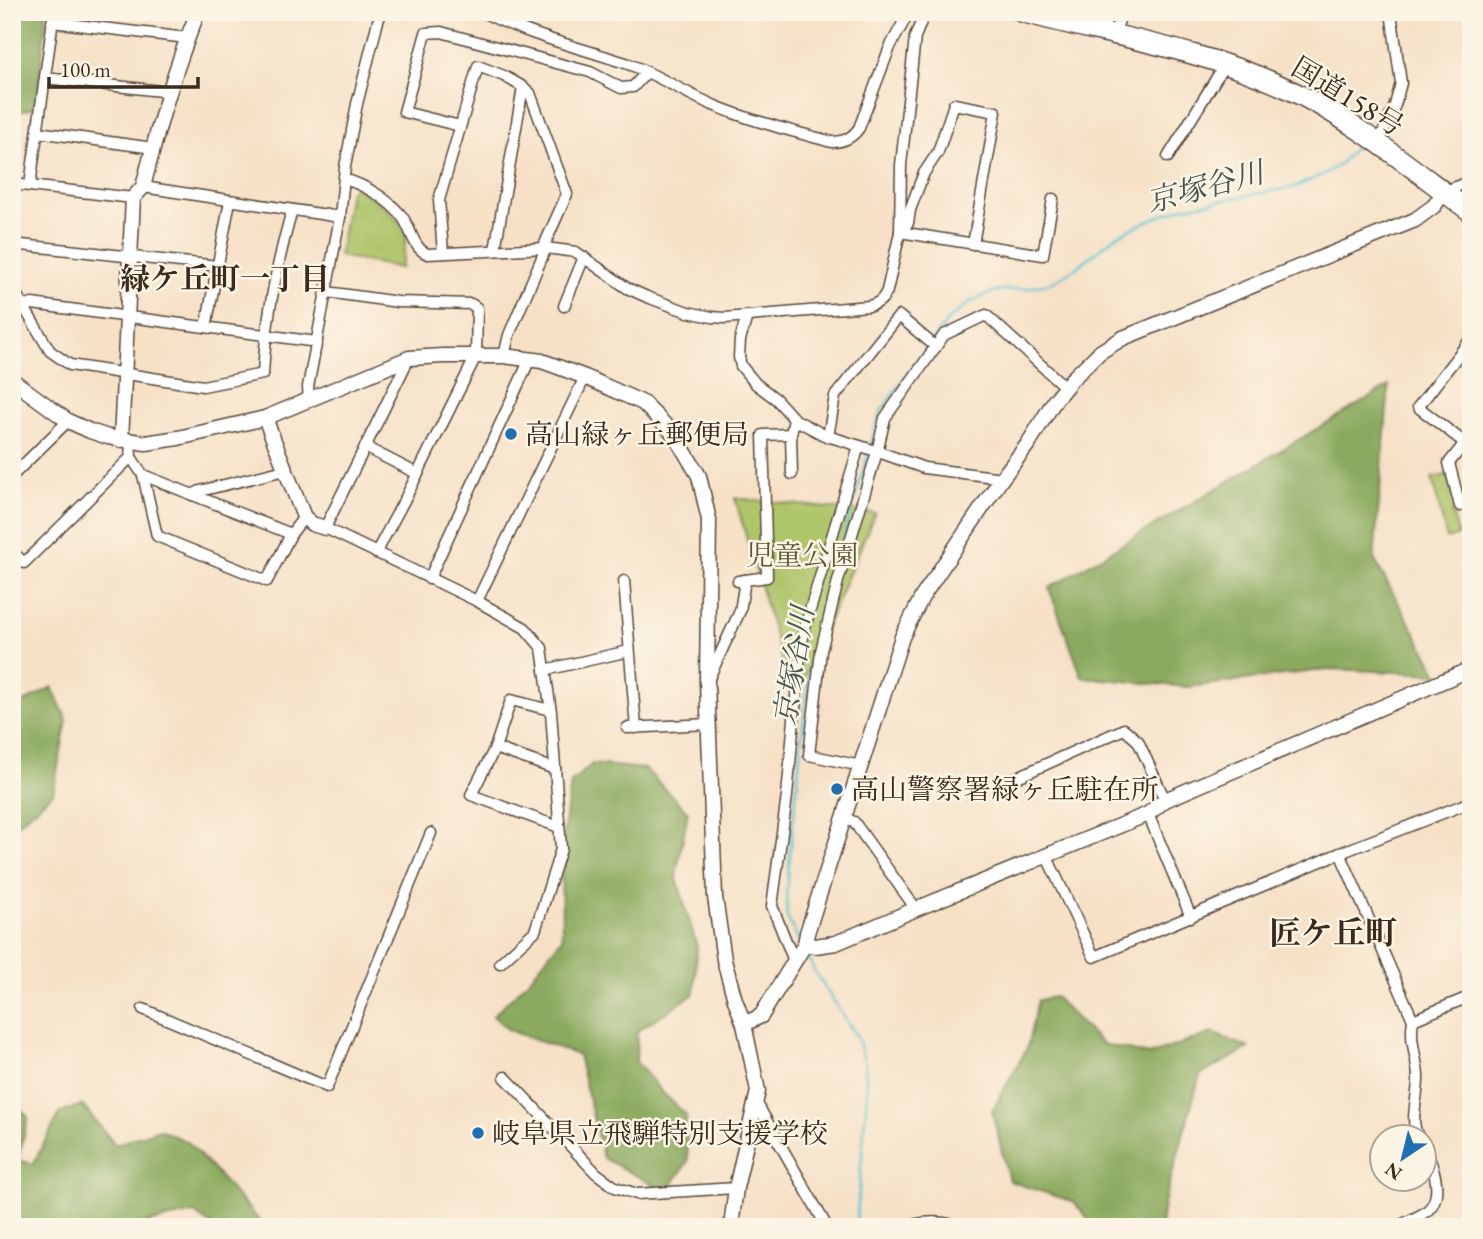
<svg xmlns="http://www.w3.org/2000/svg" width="1483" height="1239" viewBox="0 0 1483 1239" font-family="'EB Garamond','Noto Serif JP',serif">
  <rect width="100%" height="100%" fill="#fcf5e5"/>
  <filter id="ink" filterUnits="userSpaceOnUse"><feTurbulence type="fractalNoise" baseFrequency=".0143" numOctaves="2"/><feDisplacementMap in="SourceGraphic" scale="14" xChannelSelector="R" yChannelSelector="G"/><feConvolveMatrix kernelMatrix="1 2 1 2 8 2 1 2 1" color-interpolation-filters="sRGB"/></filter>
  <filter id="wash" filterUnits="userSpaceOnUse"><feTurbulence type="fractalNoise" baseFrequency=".00686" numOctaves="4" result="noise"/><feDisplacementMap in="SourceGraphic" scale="28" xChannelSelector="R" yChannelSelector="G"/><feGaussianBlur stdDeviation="1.57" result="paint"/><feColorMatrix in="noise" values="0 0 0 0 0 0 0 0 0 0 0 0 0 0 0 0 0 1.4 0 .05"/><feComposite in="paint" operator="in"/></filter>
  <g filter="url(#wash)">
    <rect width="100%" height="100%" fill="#f6e1c7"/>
    <g fill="#afc56a" stroke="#757844" stroke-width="2">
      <path d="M356,187C377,199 392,213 407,232L401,268L339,256L350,191Z"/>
      <path d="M1447,475L1456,510L1452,512L1458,535L1447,539L1432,478Z"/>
      <path d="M735,498L875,513L794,702Z"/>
    </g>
    <g fill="#8baa5e" stroke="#636a3e" stroke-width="2">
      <path d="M12,12H47L36,107L12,114Z"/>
      <path d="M1389,386L1374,559L1438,674L1330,669L1188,687L1082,677L1049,588Z"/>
      <path d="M52,687L67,720L53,793L12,829V709Z"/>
      <path d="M592,764L645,769L688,812L676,875L697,947L694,994L637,1031L636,1062L662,1092L686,1115L688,1161L667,1192L603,1158L578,1055L509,1030L493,1016L528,981L562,938L561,849L571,783Z"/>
      <path d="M1055,997L1102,1044L1149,1055L1212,1033L1249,1048L1200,1075L1164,1203L1161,1227H1094L1074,1202L1009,1181L992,1111L1027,1048L1038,1000Z"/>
      <path d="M12,1100L28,1117L18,1160L33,1164L60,1113L82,1105L115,1145L159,1129L188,1142L260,1221L259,1227H214L194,1213L148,1223L145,1227H12Z"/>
    </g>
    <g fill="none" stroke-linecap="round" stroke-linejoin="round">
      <g stroke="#55c1ce" stroke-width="2.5">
        <path d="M933,339L948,320L969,303L995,291L1030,288L1053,282L1077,267L1116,236L1152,219L1184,207L1295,187L1324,174L1340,164L1354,148"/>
        <path d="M870,446L881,411L929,344"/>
        <path d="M799,941L787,917L786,895L804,715L814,640L868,453"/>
        <path d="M805,953L816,974L857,1037L865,1063L867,1092L856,1227"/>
      </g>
    </g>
  </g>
  <g filter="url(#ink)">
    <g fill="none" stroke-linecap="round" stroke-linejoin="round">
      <defs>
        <g id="minor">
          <path d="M483,12C529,36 582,48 631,65C659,76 685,93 713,105C751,121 792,131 832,142C844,142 852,138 859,128L890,47L909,12"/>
          <path d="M52,22L187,38"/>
          <path d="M1114,34L1122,12"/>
          <path d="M45,78L170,92"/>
          <path d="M523,87L530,93L567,194L543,248"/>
          <path d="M460,126L404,112L426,33L441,32L590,72L621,88L633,87L646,73"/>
          <path d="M38,132L153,148"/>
          <path d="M1378,144L1395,105L1401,83L1391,12"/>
          <path d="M1168,157L1225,64"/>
          <path d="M344,179C365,185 386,198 400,214C411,225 412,249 428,254L546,248L576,252L627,288L647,297L688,312L712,317L725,318L869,306C878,304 883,300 887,291L900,232L901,165L915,37L925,12"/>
          <path d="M12,184L133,198"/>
          <path d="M30,185L54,12"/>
          <path d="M143,187L340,217"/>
          <path d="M1444,192L1465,183L1471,178"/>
          <path d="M900,232L908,223L910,210L920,183L924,173L938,152L954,104L996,112L973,244"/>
          <path d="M900,232L1043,255L1053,199"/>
          <path d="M12,244L218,266"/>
          <path d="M443,253L439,200L478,66L504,76L523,87L495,250"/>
          <path d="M12,287L50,351L70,365L203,386L263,374C266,319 277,263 292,210"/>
          <path d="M327,292L398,302L471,304L477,308L476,356L407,495L376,553"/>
          <path d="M564,306L584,257"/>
          <path d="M24,307L32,304L317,342"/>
          <path d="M747,316L740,340L739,357L741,366L756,384L776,399L794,419L824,435L873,450L924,468L1002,478"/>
          <path d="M206,327L230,201"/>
          <path d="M504,356L509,335L546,248"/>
          <path d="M409,358L325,528L477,601L525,628L542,648L551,712L561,849L535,931L500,963"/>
          <path d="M309,401L308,387L340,217L345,167L357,104L378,21L380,16L384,12"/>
          <path d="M791,434L792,474"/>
          <path d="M1471,435L1449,463L1460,506L1471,503"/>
          <path d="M828,437L835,396L899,316L936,347"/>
          <path d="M130,441L131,457L143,475L157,536L267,581L291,534L304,517"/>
          <path d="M1465,443L1418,407L1471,339"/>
          <path d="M365,447L418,474"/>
          <path d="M143,475L291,534"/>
          <path d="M12,476L68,421"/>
          <path d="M192,495L200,491L285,470"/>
          <path d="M12,551L24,563L131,457"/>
          <path d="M429,579L530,359"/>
          <path d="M624,581L636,728"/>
          <path d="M738,581L767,577L763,435L791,434L794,419"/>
          <path d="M477,601L585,377"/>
          <path d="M545,670L629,651"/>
          <path d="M709,678L740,611L745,580"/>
          <path d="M550,710L511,700L495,748L471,795L559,827"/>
          <path d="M627,728L709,724"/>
          <path d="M495,748L555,769"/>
          <path d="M861,766L809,755L821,651L838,581L877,452L885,418L944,335L986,315L1065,387"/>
          <path d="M1011,780L1124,729L1138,741L1165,800"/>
          <path d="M1148,814L1191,917"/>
          <path d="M844,818L854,822L916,909"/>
          <path d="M1340,853L1413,1020L1471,996"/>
          <path d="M1046,855L1094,957L1340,853L1471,802"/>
          <path d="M794,961L772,906L787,796L800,653L805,627L859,446"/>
          <path d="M143,1009L327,1087L431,833"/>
          <path d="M1413,1020C1409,1040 1417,1057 1418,1076C1419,1096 1408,1121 1419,1138"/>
          <path d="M505,1077L596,1173L615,1187L637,1194L736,1188"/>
          <path d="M756,1102L827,1227"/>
          <path d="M1398,1227C1407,1221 1420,1217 1428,1210C1445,1194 1432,1163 1424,1145"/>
        </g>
        <g id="tertiary">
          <path d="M12,380L68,421L90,431L108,437L146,443L178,438L265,418L409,358L443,356H504L542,361L585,377L643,403L674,434L699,476L709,520L707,681L715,897L724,960L735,1000L744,1024L758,1091L736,1188L731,1227"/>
          <path d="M265,418L304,517L312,524L325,528"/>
          <path d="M121,440L133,198L143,187C158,128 174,69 198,12"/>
          <path d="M805,944L807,933L902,637L922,597L1002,478L1028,444L1055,400L1071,380L1100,352L1123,338L1415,220L1434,206L1444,192"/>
          <path d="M744,1024L761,1016L805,944L815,946L836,943L916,909L1148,814L1165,800L1471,669"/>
          <path d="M912,1227C925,1224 939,1223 952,1227"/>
        </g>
        <path id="trunk" d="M1021,12C1110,36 1202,49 1286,88C1353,119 1412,169 1471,212"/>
      </defs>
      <use href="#minor" stroke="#574537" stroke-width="13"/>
      <use href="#tertiary" stroke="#574537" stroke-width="17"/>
      <use href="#trunk" stroke="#574537" stroke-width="22"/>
      <use href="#minor" stroke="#fff" stroke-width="10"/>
      <use href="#tertiary" stroke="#fff" stroke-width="14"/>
      <use href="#trunk" stroke="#fff" stroke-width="19"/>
    </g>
  </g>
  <g fill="#1f6fb2" stroke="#fcf5e5" stroke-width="2.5">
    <circle cx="511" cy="434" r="7"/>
    <circle cx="837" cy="789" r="7"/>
    <circle cx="478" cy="1133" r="7"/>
  </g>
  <g text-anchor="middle" stroke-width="5" stroke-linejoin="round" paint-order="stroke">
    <g font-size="28" fill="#3b2a1e" stroke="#fcf5e5">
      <text transform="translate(1348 96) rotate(31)" y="10">国道158号</text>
    </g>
    <g font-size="28" fill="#3b2a1e" stroke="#fcf5e5" text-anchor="start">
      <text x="525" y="444">高山緑ヶ丘郵便局</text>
      <text x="851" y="799">高山警察署緑ヶ丘駐在所</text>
      <text x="492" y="1143">岐阜県立飛騨特別支援学校</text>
    </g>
    <g font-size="28" fill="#5e5835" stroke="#fcf5e5">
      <text x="802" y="565">児童公園</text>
    </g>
    <g font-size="30" font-style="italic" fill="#435753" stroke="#fcf5e5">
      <text transform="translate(1205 187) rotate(-15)" y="10">京塚谷川</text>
      <text transform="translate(794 666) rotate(-81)" y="10">京塚谷川</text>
    </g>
    <g font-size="30" font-weight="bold" fill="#3b2a1e" stroke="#fcf5e5">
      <text x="225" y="289">緑ケ丘町一丁目</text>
    </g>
    <g font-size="32" font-weight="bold" fill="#3b2a1e" stroke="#fcf5e5">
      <text x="1333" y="944">匠ケ丘町</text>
    </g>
  </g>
  <rect width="1483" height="1239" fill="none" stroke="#fcf5e5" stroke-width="42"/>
  <g transform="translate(1403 1158) rotate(215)"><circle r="33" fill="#fcf5e5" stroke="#afa495" stroke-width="2"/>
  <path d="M0-5L12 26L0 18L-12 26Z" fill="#1f6fb2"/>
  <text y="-10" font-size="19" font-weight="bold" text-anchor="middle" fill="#3b2a1e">N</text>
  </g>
  <path d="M49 77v10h149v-10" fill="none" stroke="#3b2a1e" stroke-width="3.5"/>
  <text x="60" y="77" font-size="21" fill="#3b2a1e" stroke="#fcf5e5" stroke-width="5" paint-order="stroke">100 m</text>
</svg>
